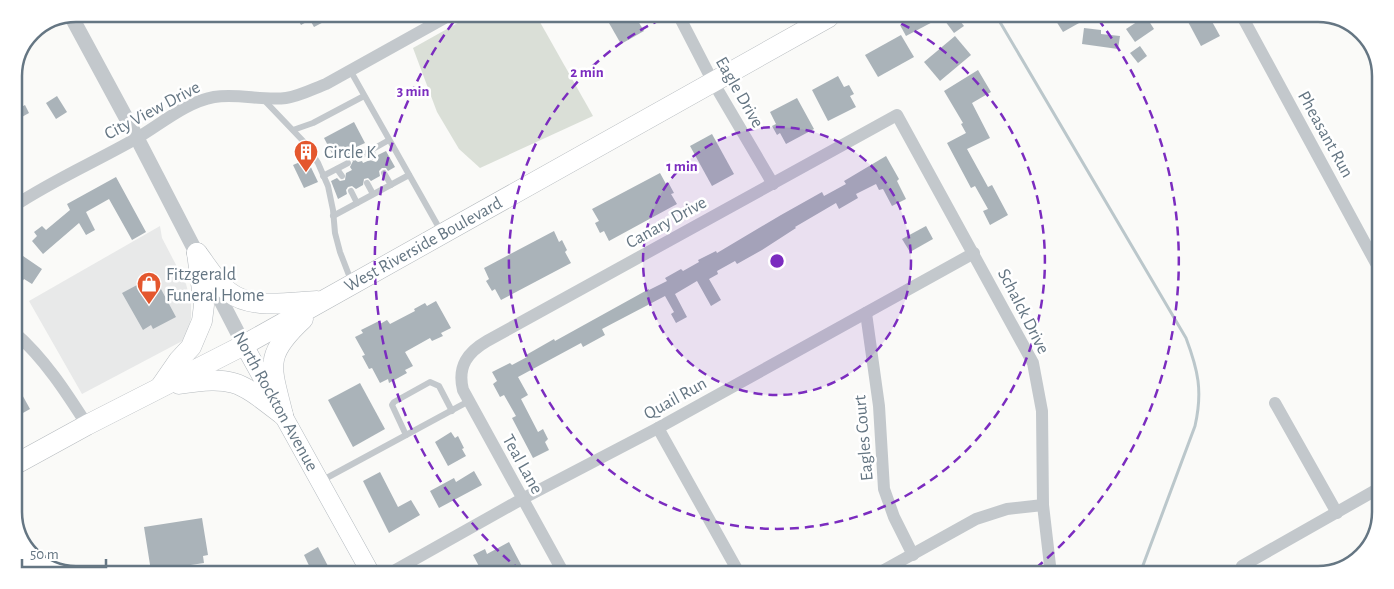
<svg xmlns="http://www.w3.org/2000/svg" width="1394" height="589" viewBox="0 0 1394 589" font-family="'Alegreya Sans',sans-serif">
  <rect width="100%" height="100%" fill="#fafaf8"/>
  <path fill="#e8e9e9" d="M160,226L162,238L186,284L191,303V318L186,339L82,394L29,301Z"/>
  <path fill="#dadfd7" d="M472,15H536L593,116L480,168L459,149L437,112L413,48Z"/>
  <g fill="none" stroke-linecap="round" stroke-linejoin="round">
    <path stroke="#bbc7cb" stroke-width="3" d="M997,17L1186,338C1198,370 1203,391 1195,426L1142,568L1143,575"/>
  </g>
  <g fill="#aab3b9">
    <path d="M295,15H337L314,27L310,20L301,25Z"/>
    <path d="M605,16H635L644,31L621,44Z"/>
    <path d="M916,17H942L906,36L900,25Z"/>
    <path d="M942,17H957L964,26L954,33Z"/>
    <path d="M1062,17L1088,18L1063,32L1056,21Z"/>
    <path d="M1143,18H1147L1154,29L1135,42L1126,29Z"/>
    <path d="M1186,18H1210L1220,36L1201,46Z"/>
    <path d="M1084,28L1101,30V34L1120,36L1118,49L1082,44Z"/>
    <path d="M901,35L914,57L878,77L865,55Z"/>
    <path d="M955,36L971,55L940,81L924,62Z"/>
    <path d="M1140,46L1147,56L1138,63L1130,53Z"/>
    <path d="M978,70L991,92L972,103L990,138L967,149L988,187L992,185L1008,215L990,225L983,211L988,209L975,186L971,188L947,143L966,133L961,124L963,123L944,91Z"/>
    <path d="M838,76L844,87L849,85L854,94L850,96L856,107L828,121L812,90Z"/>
    <path d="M57,96L67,112L56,119L46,103Z"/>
    <path d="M797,98L814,129L786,144L780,133L777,135L772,126L776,124L770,112Z"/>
    <path d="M25,105L29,113L20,118L16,110Z"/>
    <path d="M354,122L365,143L354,148L357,153L354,156L355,160L358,162L362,161L363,163L370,160L376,162L378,160V155L386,151L395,167L388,171L386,168H382L379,171L380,176L371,181L368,178L364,179L363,185L356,189L352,186L348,187L346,190L347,194L338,199L331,181L337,178L340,181L345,180L346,173L352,170L350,167L353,161L350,159H346L343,154L335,159L324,138Z"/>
    <path d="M712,134L734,174L712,186L690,146Z"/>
    <path d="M886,156L899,179L897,181L906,199L892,206L883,189L879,190L876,184L856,194L858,198L839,209L836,203L795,227L796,228L762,250L737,264L735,261L717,271L718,274L709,279L721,300L711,306L697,281L675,294L687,317L676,323L671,314L674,312L665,296L602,329L605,335L583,347L581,343L518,377L528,395L521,399L538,432L543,429L548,439L545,442L549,450L533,458L512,418L516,416L504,395L500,397L493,384L497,381L492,372L510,363L512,365L527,357L526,355L554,339L555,341L649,289V290L667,281L665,278L681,269L683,271L699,262L698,260L716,251L717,253L781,215L822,192L824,196L846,184L844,181Z"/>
    <path d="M307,159L318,182L304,188L293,165Z"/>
    <path d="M660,173L666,184L668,182L674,193L671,194L677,204L609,241L604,231L600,233L595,223L599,221L592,209Z"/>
    <path d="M116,177L146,232L132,240L109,199L86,212L95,230L86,235L79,223L43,254L32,241L37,236L34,232L42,226L46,230L70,210L67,204Z"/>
    <path d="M926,226L933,239L910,252L902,239Z"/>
    <path d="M554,231L559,242L562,240L567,250L565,252L571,263L501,300L495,289L492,291L486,281L489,279L484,268Z"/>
    <path d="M23,256L42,269L32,284L24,279L14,294V269Z"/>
    <path d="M154,276L176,317L153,329L151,325L143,330L122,293Z"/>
    <path d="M436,301L451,328L441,333L443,336L432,341L430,338L405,352L413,366L405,370L407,373L389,383L388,379L380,383L372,368L369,369L362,356L365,355L355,337L363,333L361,330L379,321L380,324L387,320L390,324L415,311L414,309L425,303L427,306Z"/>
    <path d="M14,380L30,409L14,418Z"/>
    <path d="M360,383L385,429L353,447L328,400Z"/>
    <path d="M451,432L455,438L458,436L464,448L462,449L466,456L448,466L435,442Z"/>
    <path d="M474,471L482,485L439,508L430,491L454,478L456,482Z"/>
    <path d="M380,472L398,507L411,500L420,515L389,533L363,481Z"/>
    <path d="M202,518L208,555L203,556L204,563L151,571L144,527Z"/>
    <path d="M509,542L525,572H482L473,555L485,549L487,554Z"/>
    <path d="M318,547L329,568L322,572H312L304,555Z"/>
  </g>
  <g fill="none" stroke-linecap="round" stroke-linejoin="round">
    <defs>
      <path id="secondary" d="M244,345L370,572"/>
      <g id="primary">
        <path d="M197,253C207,266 216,282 229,292C252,310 290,302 317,301"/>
        <path d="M179,384C235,375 240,382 283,415"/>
        <path d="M161,386L179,360L191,347L202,321L204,305L197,253"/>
        <path d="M283,415C271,366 263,356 303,319"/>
        <path d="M14,465L87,425L244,345L829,17"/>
      </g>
    </defs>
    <use href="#secondary" stroke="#b3babf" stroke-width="19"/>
    <use href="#primary" stroke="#b5babe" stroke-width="21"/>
    <g stroke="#c3c8cc" stroke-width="6">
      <path d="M350,70L442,233"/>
      <path d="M263,99L305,143L318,163L328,186L333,210L335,233L340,252L352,283"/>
      <path d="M293,130L313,123L364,96"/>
      <path d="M371,150L374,157"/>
      <path d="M359,157L389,140"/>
      <path d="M337,169L342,176"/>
      <path d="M384,173L391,185"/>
      <path d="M323,176L348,163"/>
      <path d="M367,183L373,194"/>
      <path d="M351,191L357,203"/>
      <path d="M333,216L409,175"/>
      <path d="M406,435L392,405L394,402L430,382L439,386L452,411"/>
      <path d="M321,481L469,401"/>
    </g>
    <g stroke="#c3c8cc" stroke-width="12">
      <path d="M679,16L713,82L773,184"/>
      <path d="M1243,18L1378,267"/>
      <path d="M14,206C53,180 97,161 137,138C161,124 186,102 214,97C238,93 262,101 286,98C300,96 313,89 326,84L450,15"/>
      <path d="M866,313L879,406L884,489L894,517L913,555"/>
      <path d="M14,332C44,358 66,392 87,425"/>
      <path d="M1275,403L1337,513"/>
      <path d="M658,428L739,573"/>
      <path d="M392,572L522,499L658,428L974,253"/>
      <path d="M563,572L463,390C457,366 468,352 487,341L897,115L1033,363L1042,411L1043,505L1051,574"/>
      <path d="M877,574L976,519L1007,509L1043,505"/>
      <path d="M1246,575L1242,566L1376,490"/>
    </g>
    <path stroke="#c3c8cc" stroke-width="15" d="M71,16L137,138L244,345"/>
    <use href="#secondary" stroke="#fff" stroke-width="18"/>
    <use href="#primary" stroke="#fff" stroke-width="20"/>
  </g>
  <circle cx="777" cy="261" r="134" fill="#7b2cbf" fill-opacity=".12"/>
  <g fill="none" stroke="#7b2cbf" stroke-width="2.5" stroke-dasharray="9 6">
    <circle cx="777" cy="261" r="134"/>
    <path d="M888 17A268 268 0 1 1 668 16"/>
    <path d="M521 571A402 402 0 0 1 458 16M1098 19A402 402 0 0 1 1030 573"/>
  </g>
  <defs>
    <symbol id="building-pin" viewBox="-11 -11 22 30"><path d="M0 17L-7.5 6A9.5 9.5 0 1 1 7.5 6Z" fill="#e4572e" stroke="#fff"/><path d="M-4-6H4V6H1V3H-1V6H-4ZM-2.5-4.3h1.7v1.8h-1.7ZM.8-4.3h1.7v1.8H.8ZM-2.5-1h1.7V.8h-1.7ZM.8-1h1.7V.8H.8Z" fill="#fff"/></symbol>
    <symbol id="shop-pin" viewBox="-11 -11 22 30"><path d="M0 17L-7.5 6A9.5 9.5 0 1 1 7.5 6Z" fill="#e4572e" stroke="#fff"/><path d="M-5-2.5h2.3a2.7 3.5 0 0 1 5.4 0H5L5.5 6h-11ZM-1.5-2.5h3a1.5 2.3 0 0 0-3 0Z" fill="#fff"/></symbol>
  </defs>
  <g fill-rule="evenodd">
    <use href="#building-pin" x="292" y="138" width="28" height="38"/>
    <use href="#shop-pin" x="135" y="270" width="28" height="38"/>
  </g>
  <g text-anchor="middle" stroke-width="5" stroke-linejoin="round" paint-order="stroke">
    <g font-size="18" fill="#657683" stroke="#fff">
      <text transform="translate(740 92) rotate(60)" y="6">Eagle Drive</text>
      <text transform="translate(152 110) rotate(-28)" y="6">City View Drive</text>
      <text transform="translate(1326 134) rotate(61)" y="6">Pheasant Run</text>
      <text transform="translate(666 222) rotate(-29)" y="6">Canary Drive</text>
      <text transform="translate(423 244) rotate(-29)" y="6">West Riverside Boulevard</text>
      <text transform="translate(1024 311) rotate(63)" y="6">Schalck Drive</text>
      <text transform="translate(675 398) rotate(-29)" y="6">Quail Run</text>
      <text transform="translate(276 401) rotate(61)" y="6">North Rockton Avenue</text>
      <text transform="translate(863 438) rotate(-95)" y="6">Eagles Court</text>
      <text transform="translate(523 464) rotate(61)" y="6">Teal Lane</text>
    </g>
    <g font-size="18" fill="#657683" stroke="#fff" text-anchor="start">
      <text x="324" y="158">Circle K</text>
      <text x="166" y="280">Fitzgerald<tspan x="166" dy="21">Funeral Home</tspan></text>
    </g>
  </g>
  <path d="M0 0H1394V589H0ZM76 22H1318A54 54 0 0 1 1372 76V512A54 54 0 0 1 1318 566H76A54 54 0 0 1 22 512V76A54 54 0 0 1 76 22Z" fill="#fff" fill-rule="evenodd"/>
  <path fill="none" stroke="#657683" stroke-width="2.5" d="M76 22H1318A54 54 0 0 1 1372 76V512A54 54 0 0 1 1318 566H76A54 54 0 0 1 22 512V76A54 54 0 0 1 76 22Z"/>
  <circle cx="777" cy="261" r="8" fill="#7b2cbf" stroke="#fff" stroke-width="2.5"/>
  <g font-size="15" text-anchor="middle" font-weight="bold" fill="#7b2cbf" stroke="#fff" stroke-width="5" stroke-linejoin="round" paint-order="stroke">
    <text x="587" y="77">2 min</text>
    <text x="413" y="96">3 min</text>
    <text x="682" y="171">1 min</text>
  </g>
  <path d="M22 559v8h84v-8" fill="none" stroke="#657683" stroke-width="2.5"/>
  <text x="30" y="559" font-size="15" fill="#657683" stroke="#ffffff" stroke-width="4" paint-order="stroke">50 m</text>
</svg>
